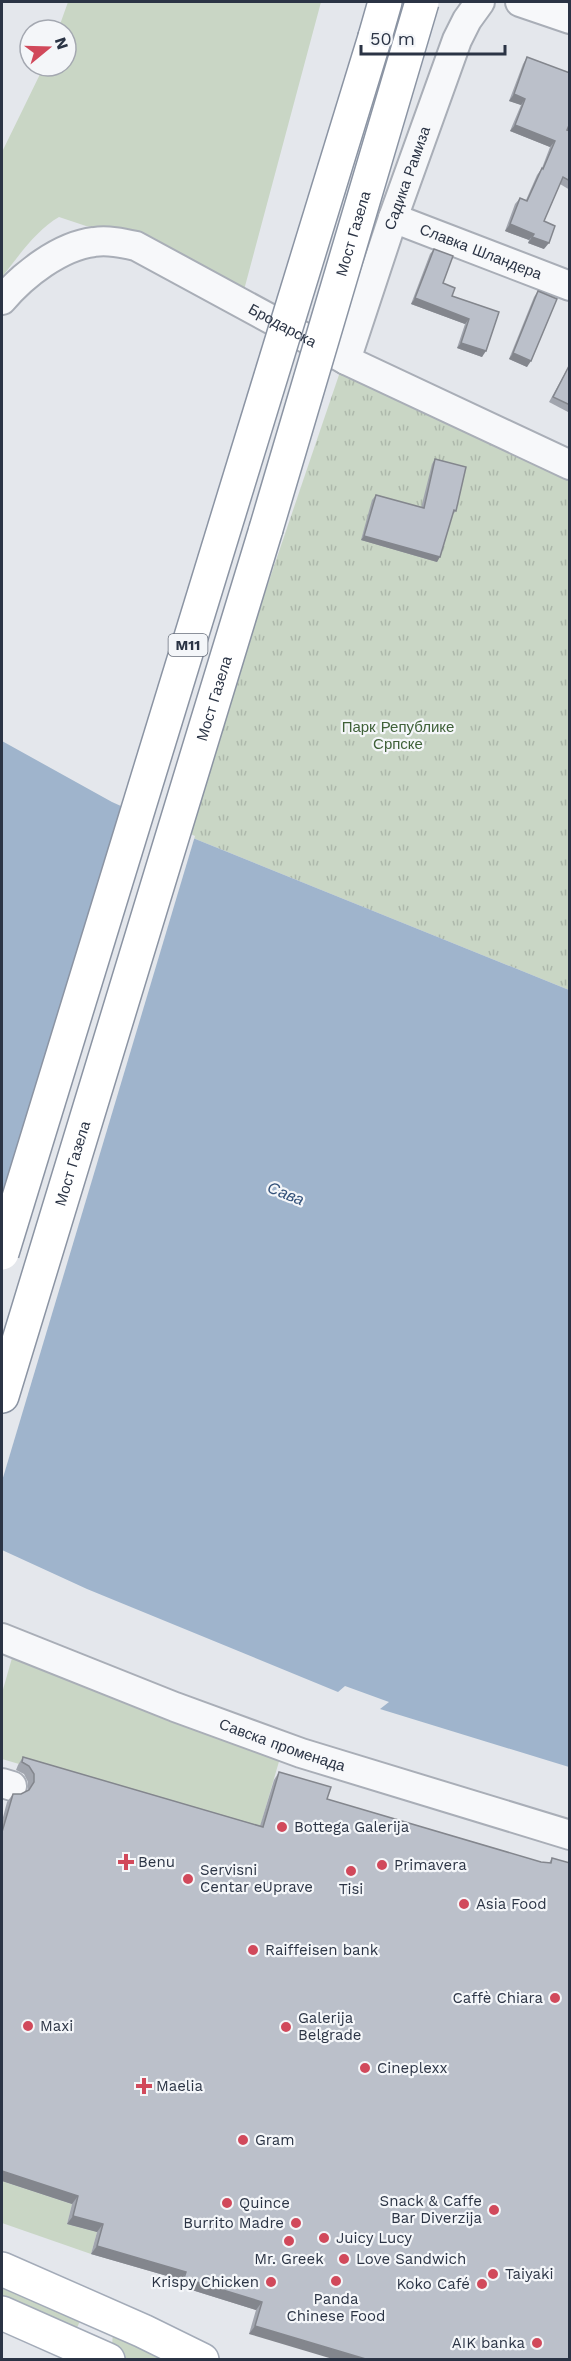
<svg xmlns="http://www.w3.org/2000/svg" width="571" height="2361" viewBox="0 0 571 2361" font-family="'Work Sans',sans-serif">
  <defs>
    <pattern id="park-tufts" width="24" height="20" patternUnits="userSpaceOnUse" patternTransform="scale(1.5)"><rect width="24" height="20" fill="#c9d6c5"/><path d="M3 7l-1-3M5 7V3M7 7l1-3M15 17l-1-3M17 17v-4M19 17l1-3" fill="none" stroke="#adb8ab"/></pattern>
  </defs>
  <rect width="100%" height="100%" fill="#e4e7ec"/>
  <g fill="#c9d6c5">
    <path d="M68,2H321L244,290L152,237L86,226L59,217C36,230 18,257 2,277V152L44,66H66V30H58Z"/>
    <path d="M14,1651L280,1758L258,1834L2,1759V1693Z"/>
    <path d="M2,2181L72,2204L67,2224L97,2232L91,2254L2,2223Z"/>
    <path d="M2,2286L81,2319L75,2332L2,2301Z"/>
    <path d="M114,2318L201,2360H111Z"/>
  </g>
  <path fill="url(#park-tufts)" d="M341,369L569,477V990L183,834Z"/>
  <path fill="#9fb4cc" d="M2,741L112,802L183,834L569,990V1767L380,1709L389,1702L345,1686L338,1692L87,1589L2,1550Z"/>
  <path fill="#e4e7ec" d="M136,809L195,836L2,1481V1240Z"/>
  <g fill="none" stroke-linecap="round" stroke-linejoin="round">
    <defs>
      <g id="minor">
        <path d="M520,2L570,19"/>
        <path id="s1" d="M393,218L570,286"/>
        <path id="s2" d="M2,300C23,275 60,246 94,242C108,240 122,243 136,246L346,360L570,465"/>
        <path id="s3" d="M346,360L393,218L457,40L467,20L480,2"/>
        <path id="s4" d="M2,1638L175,1707L301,1753L570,1835"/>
        <path d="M2,1783L12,1786"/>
      </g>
      <g id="major">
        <path d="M2,2269L143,2331L202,2360"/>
        <path d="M2,2313L108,2360"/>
      </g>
      <g id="highway">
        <path d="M375,37L385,2"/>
        <path id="s5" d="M2,1396L266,529"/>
      </g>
    </defs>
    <use href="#minor" stroke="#a9aeb7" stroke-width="32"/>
    <use href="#major" stroke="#a3abb8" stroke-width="36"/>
    <use href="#highway" stroke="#8b94a3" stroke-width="36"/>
    <use href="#minor" stroke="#f7f8fa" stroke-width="28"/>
    <use href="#major" stroke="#fff" stroke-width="33"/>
    <use href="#highway" stroke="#fff" stroke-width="33"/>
    <defs>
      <g id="highway-bridge">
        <path id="s6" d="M266,529L422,2"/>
        <path d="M2,1253L375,37"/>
      </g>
    </defs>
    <use href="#highway-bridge" stroke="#8b94a3" stroke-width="36" stroke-linecap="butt"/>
    <use href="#highway-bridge" stroke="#fff" stroke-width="33"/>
  </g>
  <g fill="#a1a5ae">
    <path d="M527,57L567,130L570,131V190L560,184L544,221V249L528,243L529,240L505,231L515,204L520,198L526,200L537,175L542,168L550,147L510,131L521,105L509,101L523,64Z"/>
    <path d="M434,249L443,283L452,296L499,312L482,357L457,348L465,324L411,304L430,254Z"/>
    <path d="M538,291L527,367L509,359L534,297Z"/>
    <path d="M570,364V410L568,412L549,402Z"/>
    <path d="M435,459L456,511L452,515L437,562L361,540L372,500L376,495L421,508L432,464Z"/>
    <path d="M23,1757L260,1826L274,1780L279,1772L327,1799L541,1862L549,1863L552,1858L570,2360L249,2334L256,2310L179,2286L181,2280L91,2254L97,2232L67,2224L72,2204L2,2181V1821L7,1802L13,1794H21L28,1790V1782L24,1774L16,1770L18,1765Z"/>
  </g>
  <g fill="#83868d">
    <path d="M514,94L525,99L521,105L509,101Z"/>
    <path d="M515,125L555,141L550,147L510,131Z"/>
    <path d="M510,224L534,234L529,240L505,231Z"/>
    <path d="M532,237L549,243L544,249L528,243Z"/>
    <path d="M415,298L469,319L465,324L411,304Z"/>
    <path d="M461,343L486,351L482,357L457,348Z"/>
    <path d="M513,353L531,361L527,367L509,359Z"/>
    <path d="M364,536L440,557L437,562L361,540Z"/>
    <path d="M2,2171L78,2196L72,2204L2,2181Z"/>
    <path d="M73,2216L103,2224L97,2232L67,2224Z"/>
    <path d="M97,2246L186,2272L181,2280L91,2254Z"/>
    <path d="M184,2278L262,2302L256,2310L179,2286Z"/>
    <path d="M255,2326L369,2360H336L249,2334Z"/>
  </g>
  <g fill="#bbc0ca" stroke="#83868d" stroke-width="1.5">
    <path d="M527,57L570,73V123L567,130L570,131V181L563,177L544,221L555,226L549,243L532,237L534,234L510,224L520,198L527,201L542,168L543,169L555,141L515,125L525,99L514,94Z"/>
    <path d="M434,249L453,256L443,283L455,288L452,296L499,312L486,351L461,343L469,319L415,298Z"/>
    <path d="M538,291L557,299L531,361L513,353Z"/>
    <path d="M570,364V405L553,397Z"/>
    <path d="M435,459L466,467L456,511L454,510L440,557L364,536L376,495L424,508Z"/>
    <path d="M23,1757L263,1827L279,1772L331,1787L327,1799L541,1862L551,1863L552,1858L570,1863V2360H369L255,2326L262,2302L184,2278L186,2272L97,2246L103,2224L73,2216L78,2196L2,2171V1832L13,1794H21L29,1790L34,1782V1774L29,1766L22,1762Z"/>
  </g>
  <g fill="#d1495b" stroke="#f4f6f9" stroke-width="2">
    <circle cx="282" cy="1827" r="6"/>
    <path d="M123 1853h6v6h6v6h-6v6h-6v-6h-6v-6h6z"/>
    <circle cx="382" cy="1865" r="6"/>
    <circle cx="351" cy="1871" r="6"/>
    <circle cx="188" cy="1879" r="6"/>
    <circle cx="464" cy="1904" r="6"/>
    <circle cx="253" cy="1950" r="6"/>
    <circle cx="555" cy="1998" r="6"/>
    <circle cx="28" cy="2026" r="6"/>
    <circle cx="286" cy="2027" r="6"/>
    <circle cx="365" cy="2068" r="6"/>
    <path d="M141 2077h6v6h6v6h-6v6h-6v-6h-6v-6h6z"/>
    <circle cx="243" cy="2140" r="6"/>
    <circle cx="227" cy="2203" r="6"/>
    <circle cx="494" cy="2210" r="6"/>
    <circle cx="296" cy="2223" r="6"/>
    <circle cx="324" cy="2238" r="6"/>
    <circle cx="289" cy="2241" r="6"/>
    <circle cx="344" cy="2259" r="6"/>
    <circle cx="493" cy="2274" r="6"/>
    <circle cx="336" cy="2281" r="6"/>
    <circle cx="271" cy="2282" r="6"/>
    <circle cx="482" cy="2284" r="6"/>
    <circle cx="537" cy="2343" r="6"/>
  </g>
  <g text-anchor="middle" stroke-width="4.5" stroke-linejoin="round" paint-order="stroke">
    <rect fill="#f4f6f9" stroke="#676e7b" stroke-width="1.5" x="168.5" y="634" width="39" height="22" rx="4.5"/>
    <g font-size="14" font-weight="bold" fill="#2b3445">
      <text x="188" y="650">M11</text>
    </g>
    <g font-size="15" fill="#2b3445" stroke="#f4f6f9">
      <text dy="5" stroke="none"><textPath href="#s3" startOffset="192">Садика Рамиза</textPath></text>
      <text dy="5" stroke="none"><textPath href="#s6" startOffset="308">Мост Газела</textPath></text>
      <text dy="5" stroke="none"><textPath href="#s1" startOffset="94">Славка Шландера</textPath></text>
      <text dy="5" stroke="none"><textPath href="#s2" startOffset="320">Бродарска</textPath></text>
      <text dy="5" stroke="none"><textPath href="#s5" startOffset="729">Мост Газела</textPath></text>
      <text dy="5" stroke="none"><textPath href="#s5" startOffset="243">Мост Газела</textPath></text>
      <text dy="5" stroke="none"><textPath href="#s4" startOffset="300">Савска променада</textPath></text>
    </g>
    <g font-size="15" fill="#3f6138" stroke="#f4f6f9">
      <text x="398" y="732">Парк Републике<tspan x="398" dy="17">Српске</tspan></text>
    </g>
    <g font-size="15" fill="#2b3445" stroke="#f4f6f9" text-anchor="start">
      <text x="294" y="1832">Bottega Galerija</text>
      <text x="138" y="1867">Benu</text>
      <text x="394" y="1870">Primavera</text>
      <text x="200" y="1875">Servisni<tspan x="200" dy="17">Centar eUprave</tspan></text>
      <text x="351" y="1894" text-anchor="middle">Tisi</text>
      <text x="476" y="1909">Asia Food</text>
      <text x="265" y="1955">Raiffeisen bank</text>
      <text x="543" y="2003" text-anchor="end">Caffè Chiara</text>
      <text x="298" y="2023">Galerija<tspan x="298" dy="17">Belgrade</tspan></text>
      <text x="40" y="2031">Maxi</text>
      <text x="377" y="2073">Cineplexx</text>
      <text x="156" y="2091">Maelia</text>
      <text x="255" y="2145">Gram</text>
      <text x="482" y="2206" text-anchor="end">Snack &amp; Caffe<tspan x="482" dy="17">Bar Diverzija</tspan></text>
      <text x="239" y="2208">Quince</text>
      <text x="284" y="2228" text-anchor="end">Burrito Madre</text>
      <text x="336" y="2243">Juicy Lucy</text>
      <text x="289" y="2264" text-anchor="middle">Mr. Greek</text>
      <text x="356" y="2264">Love Sandwich</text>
      <text x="505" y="2279">Taiyaki</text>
      <text x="259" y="2287" text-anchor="end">Krispy Chicken</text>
      <text x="470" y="2289" text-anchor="end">Koko Café</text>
      <text x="336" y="2304" text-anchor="middle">Panda<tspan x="336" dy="17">Chinese Food</tspan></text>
      <text x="525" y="2348" text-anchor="end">AIK banka</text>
    </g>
    <g font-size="16" font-style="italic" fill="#34527a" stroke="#f4f6f9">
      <text transform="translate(286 1193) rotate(22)" y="6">Сава</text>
    </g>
  </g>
  <rect width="571" height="2361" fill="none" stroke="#2b3445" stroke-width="6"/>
  <g transform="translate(48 48) rotate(71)"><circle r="28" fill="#f4f6f9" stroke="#a4a8b1" stroke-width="1.5"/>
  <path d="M0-4.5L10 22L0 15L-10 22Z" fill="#d1495b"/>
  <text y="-9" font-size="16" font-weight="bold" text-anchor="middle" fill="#2b3445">N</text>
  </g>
  <path d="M361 45v9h144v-9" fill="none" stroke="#2b3445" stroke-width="3"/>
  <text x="370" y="45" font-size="18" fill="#2b3445" stroke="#f4f6f9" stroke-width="4.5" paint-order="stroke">50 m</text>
</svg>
